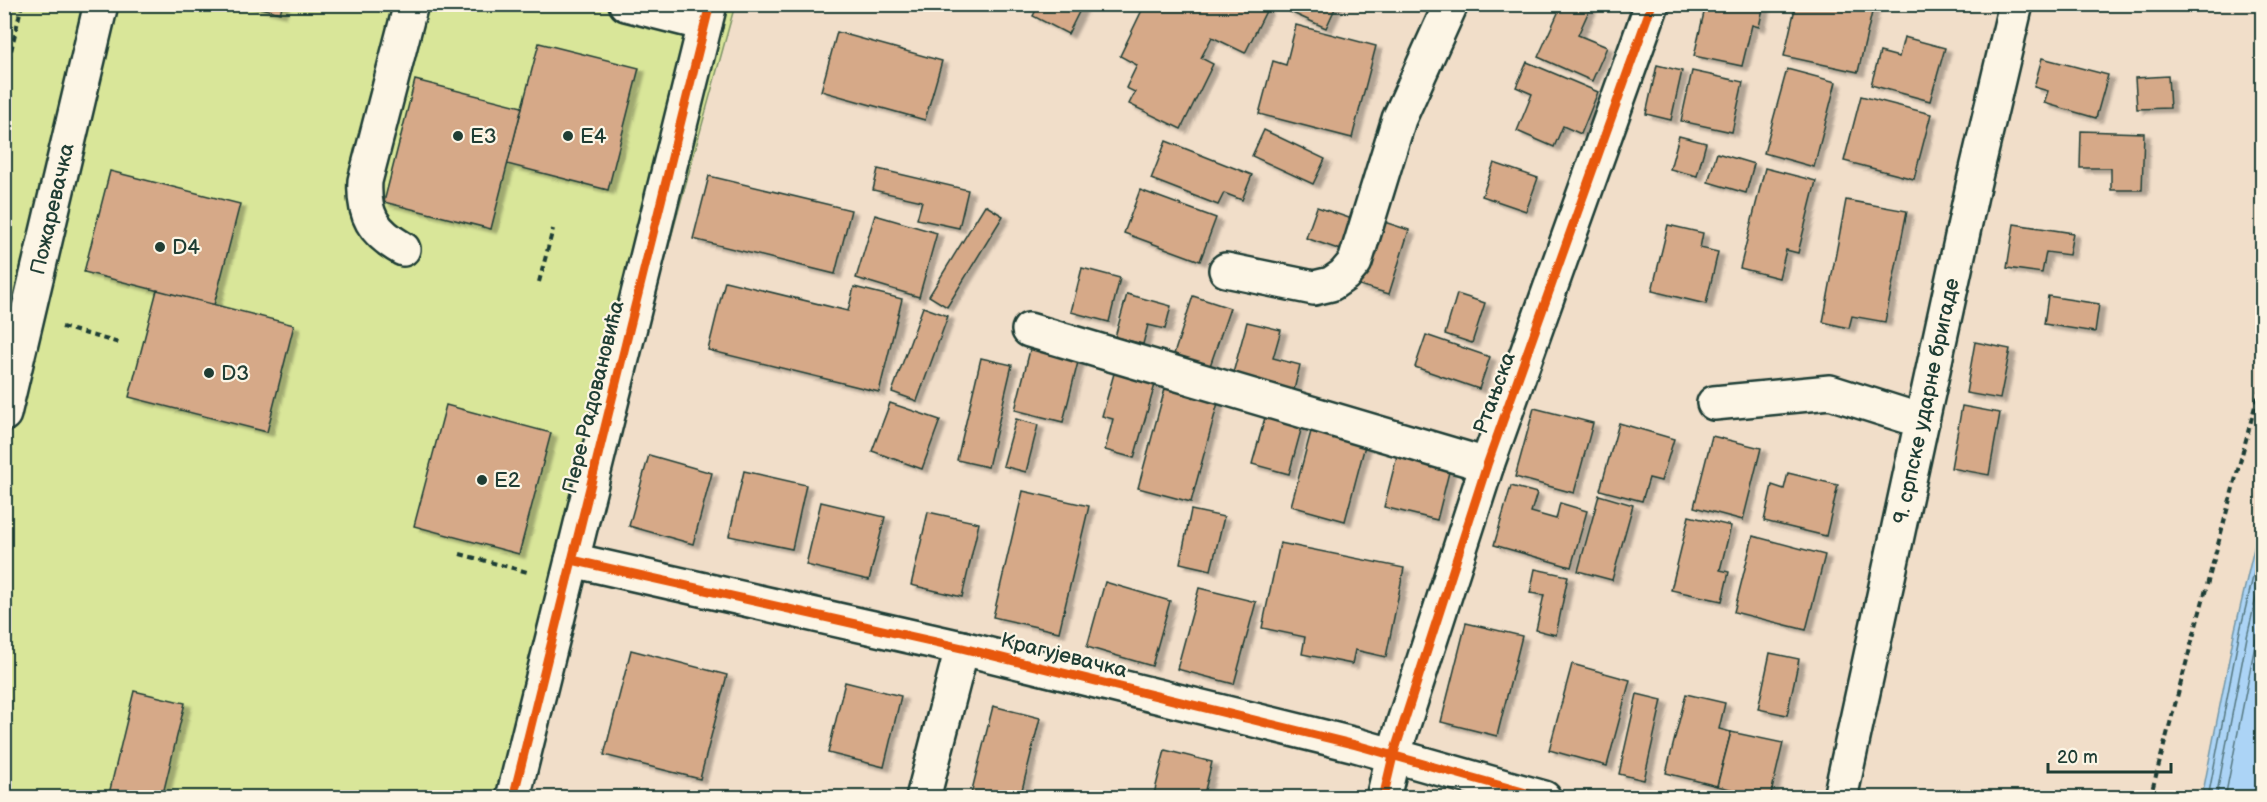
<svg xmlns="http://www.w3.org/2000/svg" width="2267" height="802" viewBox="0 0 2267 802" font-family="'Balsamiq Sans',sans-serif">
  <defs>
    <filter id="shadow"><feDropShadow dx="6" dy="4" stdDeviation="1.5" flood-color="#0004"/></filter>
  </defs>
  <rect width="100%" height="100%" fill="#f1dec9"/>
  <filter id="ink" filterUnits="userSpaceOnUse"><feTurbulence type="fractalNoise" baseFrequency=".0167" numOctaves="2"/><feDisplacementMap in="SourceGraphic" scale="12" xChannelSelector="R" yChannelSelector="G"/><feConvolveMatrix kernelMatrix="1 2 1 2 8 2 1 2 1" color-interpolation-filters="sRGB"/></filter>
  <g filter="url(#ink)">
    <path fill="#d9e699" stroke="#7c9266" stroke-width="1.5" d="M5,5H735L517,797L5,798Z"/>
    <path fill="#acd4f6" stroke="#7498a8" stroke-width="1.5" d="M2262,514V797H2202L2234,634Z"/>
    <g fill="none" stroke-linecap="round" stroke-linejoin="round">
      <g stroke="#577982" stroke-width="1.5">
        <path d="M2208,798L2239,635L2262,540"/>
        <path d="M2216,798L2247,637L2262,572"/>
        <path d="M2225,798L2262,610"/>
      </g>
    </g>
    <g fill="#d6a988" stroke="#1f3d34" stroke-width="1.5" filter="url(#shadow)">
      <path d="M246,4H283L280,13Z"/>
      <path d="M1039,4H1083L1068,34L1033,16Z"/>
      <path d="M1145,4H1257L1267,9L1245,53L1212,37L1201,58L1213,64L1181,129L1129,104L1135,92L1126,88L1137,65L1120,56Z"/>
      <path d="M1291,4H1337L1326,28L1288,11Z"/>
      <path d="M1562,4H1592L1578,35L1607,47L1592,81L1538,57Z"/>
      <path d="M1706,4H1764L1759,27L1752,25L1742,66L1694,56Z"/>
      <path d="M1796,4H1874L1858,72L1784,56Z"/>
      <path d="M1296,25L1376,46L1352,138L1259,114L1273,61L1286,65Z"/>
      <path d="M837,32L942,61L925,120L821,91Z"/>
      <path d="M1904,37L1945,48L1930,101L1871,85L1880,52L1899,57Z"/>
      <path d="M539,43L639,68L608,190L507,164Z"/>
      <path d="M2042,58L2108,75L2096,118L2044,103L2048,91L2034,87Z"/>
      <path d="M1527,62L1598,92L1581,134L1563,126L1554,147L1517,131L1532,94L1516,87Z"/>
      <path d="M1657,65L1682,71L1671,120L1646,114Z"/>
      <path d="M1787,69L1836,82L1814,167L1764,153Z"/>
      <path d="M1692,71L1743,82L1732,132L1681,121Z"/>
      <path d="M2168,76L2170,108L2137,109L2135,78Z"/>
      <path d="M415,80L522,107L491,229L384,202Z"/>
      <path d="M1861,96L1931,114L1914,179L1844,161Z"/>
      <path d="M1264,130L1325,159L1313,184L1252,156Z"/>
      <path d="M2081,131L2144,133L2142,190H2111V168H2080Z"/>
      <path d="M1679,136L1706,143L1697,176L1670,169Z"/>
      <path d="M1166,141L1252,175L1242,200L1224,193L1218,205L1151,179Z"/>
      <path d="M1717,153L1754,164L1746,193L1708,182Z"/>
      <path d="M1494,163L1538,178L1526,211L1482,196Z"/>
      <path d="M1765,168L1816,181L1798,253L1786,250L1779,278L1740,268Z"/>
      <path d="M878,169L968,190L959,228L917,219L922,201L873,190Z"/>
      <path d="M110,171L240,204L214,305L84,272Z"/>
      <path d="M709,176L851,210L835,274L693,239Z"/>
      <path d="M1140,190L1216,218L1200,261L1124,233Z"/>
      <path d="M1846,200L1907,211L1885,322L1852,316L1849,328L1823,322Z"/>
      <path d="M985,205L1003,216L947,307L929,296Z"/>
      <path d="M1317,207L1352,219L1341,250L1306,238Z"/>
      <path d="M875,215L937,233L919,297L856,278Z"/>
      <path d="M1375,219L1409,230L1389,294L1356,284Z"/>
      <path d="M2014,224L2073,233L2069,255L2046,252L2042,273L2007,268Z"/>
      <path d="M1668,225L1703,233L1700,248L1718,252L1706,304L1652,291Z"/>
      <path d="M1082,268L1120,278L1109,322L1071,312Z"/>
      <path d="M725,281L848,311L854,287L902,299L879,392L708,350Z"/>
      <path d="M157,290L294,325L267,432L129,397Z"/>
      <path d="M1127,294L1171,306L1165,329L1148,325L1143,344L1115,337Z"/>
      <path d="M1457,294L1485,303L1472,343L1445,334Z"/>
      <path d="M1193,296L1230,308L1210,366L1174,354Z"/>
      <path d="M2048,296L2099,304L2095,332L2044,324Z"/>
      <path d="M923,307L948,316L917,401L892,392Z"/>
      <path d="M1247,322L1281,330L1273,358L1300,365L1294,390L1233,373Z"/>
      <path d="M1426,335L1490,357L1479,389L1415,367Z"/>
      <path d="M1975,342L2010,349L2000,399L1966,393Z"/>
      <path d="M1031,346L1079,358L1063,422L1015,410Z"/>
      <path d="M981,358L1012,365L988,467L957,460Z"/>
      <path d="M1115,370L1156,381L1134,458L1105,450L1113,419L1102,416Z"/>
      <path d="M1166,385L1219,399L1191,502L1138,488Z"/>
      <path d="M890,403L940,420L922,469L872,451Z"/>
      <path d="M446,405L551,433L519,554L414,526Z"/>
      <path d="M1962,406L2000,413L1989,475L1951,468Z"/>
      <path d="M1534,408L1593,423L1574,493L1515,477Z"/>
      <path d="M1266,414L1303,423L1289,474L1252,464Z"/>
      <path d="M1016,419L1038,425L1026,472L1003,466Z"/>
      <path d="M1619,423L1674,439L1661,481L1649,478L1642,501L1600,490Z"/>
      <path d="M1313,424L1367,438L1345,521L1291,506Z"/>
      <path d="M1712,436L1761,448L1743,520L1694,507Z"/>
      <path d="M1398,452L1451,464L1437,520L1384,507Z"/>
      <path d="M649,455L712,473L693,544L629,526Z"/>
      <path d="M744,471L806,485L792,549L729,536Z"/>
      <path d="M1788,473L1838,485L1826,536L1764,521L1772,485L1784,489Z"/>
      <path d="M1511,486L1537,493L1531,512L1556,519L1560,503L1587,511L1571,567L1494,545Z"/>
      <path d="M1023,491L1089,506L1059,632L993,617Z"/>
      <path d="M1599,495L1633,505L1612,580L1578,571Z"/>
      <path d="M821,502L885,517L869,580L806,565Z"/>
      <path d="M1191,510L1224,517L1211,570L1180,563Z"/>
      <path d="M928,512L979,523L962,597L911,585Z"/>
      <path d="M1689,516L1731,526L1720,570L1729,572L1722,601L1671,590Z"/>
      <path d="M1753,536L1825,555L1806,630L1734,612Z"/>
      <path d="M1280,543L1404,568L1386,657L1355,650L1352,664L1302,654L1305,637L1262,628Z"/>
      <path d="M1535,569L1568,576L1556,635L1536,630L1544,595L1530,593Z"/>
      <path d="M1105,582L1170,601L1152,666L1087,647Z"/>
      <path d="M1199,588L1256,602L1234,684L1177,669Z"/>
      <path d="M1466,623L1522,636L1497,736L1441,722Z"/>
      <path d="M631,650L727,675L700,779L604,755Z"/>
      <path d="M1770,653L1799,659L1787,715L1758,709Z"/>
      <path d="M1572,664L1630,680L1607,766L1549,750Z"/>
      <path d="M845,682L901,696L884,767L828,753Z"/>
      <path d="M134,691L185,703L162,798H108Z"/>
      <path d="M1637,694L1662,700L1644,780L1619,774Z"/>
      <path d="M1686,694L1725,703L1719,729L1731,732L1717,786L1666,773Z"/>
      <path d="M993,706L1040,718L1020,798H970Z"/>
      <path d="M1731,732L1783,743L1770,798L1717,786Z"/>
      <path d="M1165,750L1212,762L1203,798H1153Z"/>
    </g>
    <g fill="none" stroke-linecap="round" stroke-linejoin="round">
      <defs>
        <g id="minor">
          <path d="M626,4L705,24"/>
          <path d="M403,249C373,232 363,215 365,181L411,4"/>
          <path d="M1226,270L1314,288L1331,284L1344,275L1355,262L1399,119L1451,4"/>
          <path d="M1029,330L1487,465"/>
          <path d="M1714,403L1830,392L1922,421"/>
          <path d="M4,414L101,4"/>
          <path d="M572,560L962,648L1356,745L1544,798"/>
          <path d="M513,798L710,4"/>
          <path d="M923,798L962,648"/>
          <path d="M1383,798L1393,756L1487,465L1652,4"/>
          <path d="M1840,798L1973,186L2016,4"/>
        </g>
      </defs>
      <use href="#minor" stroke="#1f3d34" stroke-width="38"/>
      <g stroke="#1f3d34" stroke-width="4" stroke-dasharray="6 4.5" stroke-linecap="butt">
        <path d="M4,81L22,4"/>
        <path d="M539,282L553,229"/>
        <path d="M62,327L119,343"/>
        <path d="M460,554L531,573"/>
        <path d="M2150,798L2262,380"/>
      </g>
      <use href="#minor" stroke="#fcf5e5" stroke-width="33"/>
      <defs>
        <g id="cycleway">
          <path d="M572,560L962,648L1356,745L1544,798"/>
          <path d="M513,798L710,4"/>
          <path d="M1383,798L1393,756L1487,465L1652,4"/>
        </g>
      </defs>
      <use href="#cycleway" stroke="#fcf5e5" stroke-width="13"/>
      <use href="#cycleway" stroke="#e8590c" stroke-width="9"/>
    </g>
  </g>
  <g fill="#1f3d34" stroke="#fcf5e5" stroke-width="2">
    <circle cx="458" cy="136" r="6"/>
    <circle cx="568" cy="136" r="6"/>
    <circle cx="160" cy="247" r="6"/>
    <circle cx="209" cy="373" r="6"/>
    <circle cx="482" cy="480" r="6"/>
  </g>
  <g text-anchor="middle" stroke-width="4.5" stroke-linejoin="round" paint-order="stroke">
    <g font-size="21" fill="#1f3d34" stroke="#fcf5e5" text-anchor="start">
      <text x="470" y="143">E3</text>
      <text x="580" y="143">E4</text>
      <text x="172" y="254">D4</text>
      <text x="221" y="380">D3</text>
      <text x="494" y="487">E2</text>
    </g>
    <g font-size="21" fill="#1f3d34" stroke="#fcf5e5">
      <text transform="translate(52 209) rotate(-77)" y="7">Пожаревачка</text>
      <text transform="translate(1494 393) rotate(-70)" y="7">Ртањска</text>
      <text transform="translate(593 397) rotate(-76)" y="7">Пере Радовановића</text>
      <text transform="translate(1926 401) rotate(-78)" y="7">9. српске ударне бригаде</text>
      <text transform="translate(1064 655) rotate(14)" y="7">Крагујевачка</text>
    </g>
  </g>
  <rect width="2267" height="802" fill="none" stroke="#fcf5e5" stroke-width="24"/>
  <rect x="12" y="12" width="2243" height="778" fill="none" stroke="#1f3d34" stroke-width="2" filter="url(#ink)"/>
  <path d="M2048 763v9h123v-9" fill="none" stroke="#1f3d34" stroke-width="3"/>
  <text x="2057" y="763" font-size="18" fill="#1f3d34" stroke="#fcf5e5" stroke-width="4.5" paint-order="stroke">20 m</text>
</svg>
